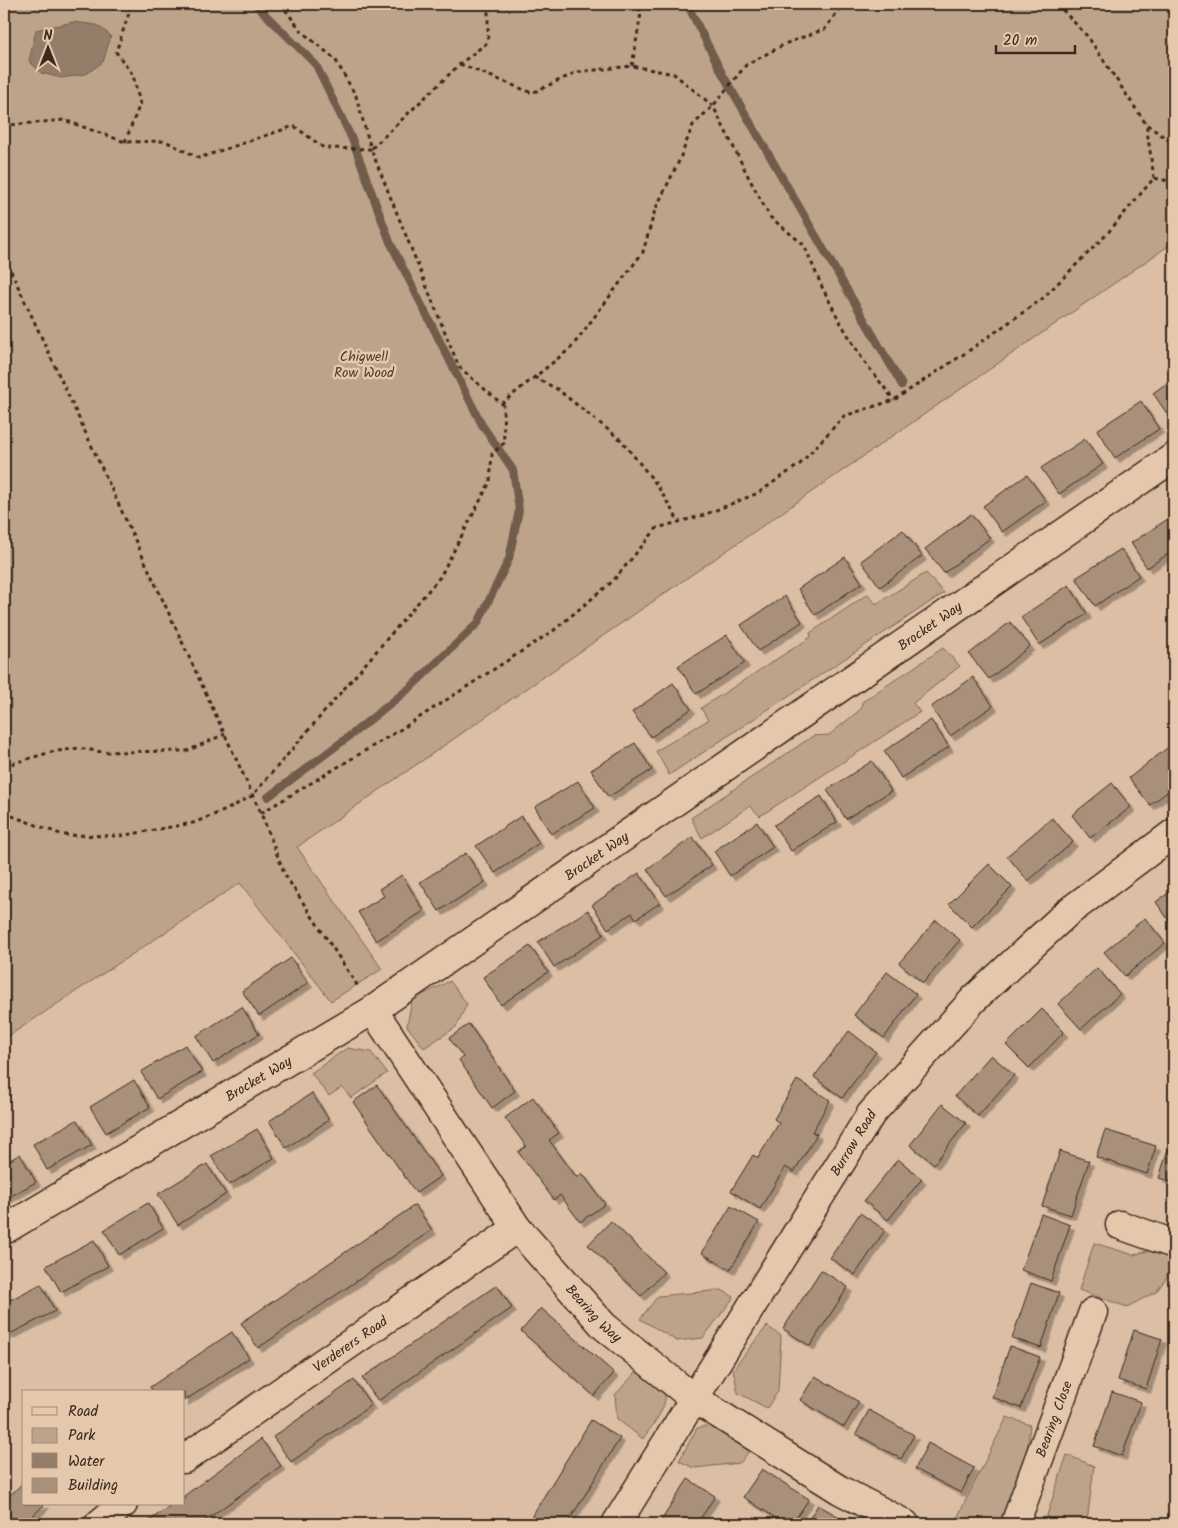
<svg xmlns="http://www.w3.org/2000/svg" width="1178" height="1528" viewBox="0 0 1178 1528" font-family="Kalam,sans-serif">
  <defs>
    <filter id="shadow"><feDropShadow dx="4.5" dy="4.5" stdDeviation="0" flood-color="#0004"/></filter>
  </defs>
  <rect width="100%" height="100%" fill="#dbbea4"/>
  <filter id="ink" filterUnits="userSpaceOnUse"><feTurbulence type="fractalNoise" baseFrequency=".02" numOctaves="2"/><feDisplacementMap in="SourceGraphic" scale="10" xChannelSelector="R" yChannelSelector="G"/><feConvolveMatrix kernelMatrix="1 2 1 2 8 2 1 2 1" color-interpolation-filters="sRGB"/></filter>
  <g filter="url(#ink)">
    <g fill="#bda38a" stroke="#7c6654">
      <path d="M4,4H1174V242L297,847L382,969L331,1001L240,883L4,1039Z"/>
      <path d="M926,573L944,593L669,775L656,751L708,720L701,708L811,637L810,633L868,594L876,604Z"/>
      <path d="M943,648L960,666L913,703L920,712L760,816L750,806L702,838L691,818L813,736L829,735L861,709L862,702Z"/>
      <path d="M450,981L467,1004L456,1027L424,1048L407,1026L412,1000Z"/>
      <path d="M347,1048L371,1052L387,1073L351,1098L342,1087L329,1096L311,1073Z"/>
      <path d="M1094,1243L1134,1255L1150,1250L1174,1259L1165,1280L1156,1292L1127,1307L1079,1290Z"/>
      <path d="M722,1290L734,1297L703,1338L677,1341L640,1319L658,1296Z"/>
      <path d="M767,1326L781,1336L778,1391L767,1408L738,1393L733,1369Z"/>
      <path d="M638,1370C644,1375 660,1384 663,1390C672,1403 650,1428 643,1439L617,1419L615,1395Z"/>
      <path d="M1007,1417L1030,1425L1025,1469L1006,1524H970L957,1518Z"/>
      <path d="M720,1423L753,1446L740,1463L694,1468L679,1461L697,1428Z"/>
      <path d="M1067,1455L1094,1466L1087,1522L1086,1524H1044Z"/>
    </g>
    <path fill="#957e69" stroke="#715c4b" d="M73,22L97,25L111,36L103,62L86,74L62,78L41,73L29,61L36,30Z"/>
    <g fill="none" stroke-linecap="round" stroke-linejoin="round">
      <g stroke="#715c4b" stroke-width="8">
        <path d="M255,4L316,65L352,139L390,242L482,425L513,470L519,510L509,559L478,623L411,687L347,738L268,797"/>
        <path d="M687,4L723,75L902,385"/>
      </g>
    </g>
    <g fill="#a9907a" stroke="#3b2a1e" filter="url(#shadow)">
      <path d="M1174,378V416L1170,418L1153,393Z"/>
      <path d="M1141,401L1159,429L1115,458L1097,430Z"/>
      <path d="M1085,439L1103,464L1059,494L1041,468Z"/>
      <path d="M1027,475L1046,501L1002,532L983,506Z"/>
      <path d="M971,514L990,538L944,573L925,549Z"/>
      <path d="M1174,515V550L1147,568L1131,543Z"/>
      <path d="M903,530L922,556L880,587L861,561Z"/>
      <path d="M1121,549L1139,576L1095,606L1076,578Z"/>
      <path d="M845,557L862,583L815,615L798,589Z"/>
      <path d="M1069,585L1087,614L1039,645L1021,617Z"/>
      <path d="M785,596L802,622L758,651L741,625Z"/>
      <path d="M1010,622L1030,646L989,679L969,654Z"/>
      <path d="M727,635L745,663L696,694L678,666Z"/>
      <path d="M973,677L993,706L950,736L931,707Z"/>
      <path d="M673,683L691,709L651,737L632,712Z"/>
      <path d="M931,720L949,747L901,778L884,751Z"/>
      <path d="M635,743L652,770L608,797L591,770Z"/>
      <path d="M1171,745L1174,749V787L1150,805L1129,778Z"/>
      <path d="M872,761L891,791L846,819L827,790Z"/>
      <path d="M578,781L595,808L551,834L535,807Z"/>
      <path d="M1112,783L1131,807L1090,838L1072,815Z"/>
      <path d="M821,796L837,822L791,851L774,825Z"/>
      <path d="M521,816L539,843L495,873L476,846Z"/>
      <path d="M1052,818L1073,842L1028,881L1007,856Z"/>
      <path d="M757,822L773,847L730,876L714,851Z"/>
      <path d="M693,837L712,865L666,896L647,869Z"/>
      <path d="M466,853L485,882L439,911L420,882Z"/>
      <path d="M989,864L1012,887L972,927L949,904Z"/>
      <path d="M639,873L660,903L636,919L632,913L608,929L592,905Z"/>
      <path d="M402,875L424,911L376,941L358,912L384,896L379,889Z"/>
      <path d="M1174,889V926H1173L1156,902Z"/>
      <path d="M588,910L604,934L554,967L538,942Z"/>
      <path d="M1145,918L1165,943L1125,976L1104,952Z"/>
      <path d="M936,920L960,940L923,983L899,963Z"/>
      <path d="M530,946L548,972L501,1005L483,977Z"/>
      <path d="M291,958L308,983L259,1016L242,991Z"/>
      <path d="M1097,968L1120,994L1081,1029L1058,1004Z"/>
      <path d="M887,972L916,994L884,1038L854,1015Z"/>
      <path d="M242,1007L259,1034L213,1063L196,1036Z"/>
      <path d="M1042,1009L1064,1032L1029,1068L1006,1045Z"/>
      <path d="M469,1024L515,1091L492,1108L459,1060L463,1057L449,1038Z"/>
      <path d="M849,1031L876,1052L842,1098L814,1077Z"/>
      <path d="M185,1045L202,1072L157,1099L141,1072Z"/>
      <path d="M991,1055L1014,1075L978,1116L955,1096Z"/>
      <path d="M134,1080L150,1107L106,1133L90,1107Z"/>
      <path d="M797,1080L830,1100L812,1132L817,1134L794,1172L785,1167L760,1209L731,1191L753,1155L758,1158L779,1123L774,1119Z"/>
      <path d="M377,1085L441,1176L416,1193L353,1102Z"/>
      <path d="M312,1093L329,1120L286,1148L269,1121Z"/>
      <path d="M533,1097L559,1133L549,1140L577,1178L582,1173L605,1204L580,1222L560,1195L554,1200L518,1152L526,1146L505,1118Z"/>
      <path d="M942,1104L966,1123L934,1164L910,1145Z"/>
      <path d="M77,1120L92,1145L47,1170L33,1144Z"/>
      <path d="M257,1129L274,1158L229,1185L211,1156Z"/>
      <path d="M1105,1130L1156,1146L1147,1174L1096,1157Z"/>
      <path d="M1168,1149L1174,1151V1183L1159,1178Z"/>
      <path d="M1060,1151L1089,1161L1071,1215L1042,1206Z"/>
      <path d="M20,1154L36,1182L4,1200V1164Z"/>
      <path d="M898,1159L922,1179L888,1220L864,1201Z"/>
      <path d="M207,1164L226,1194L178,1225L158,1194Z"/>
      <path d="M148,1203L163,1228L119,1255L104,1230Z"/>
      <path d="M415,1205L432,1230L258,1348L241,1323Z"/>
      <path d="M731,1206L759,1222L730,1270L702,1253Z"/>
      <path d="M860,1213L885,1230L855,1275L830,1258Z"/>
      <path d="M1041,1214L1070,1225L1051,1281L1021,1270Z"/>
      <path d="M611,1221L664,1272L641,1296L588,1245Z"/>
      <path d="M94,1240L108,1266L61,1292L46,1266Z"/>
      <path d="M821,1270L848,1287L810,1346L783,1329Z"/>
      <path d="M1031,1283L1059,1293L1041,1348L1012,1338Z"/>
      <path d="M41,1284L55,1311L8,1335L4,1327V1303Z"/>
      <path d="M497,1285L512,1308L378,1401L362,1378Z"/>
      <path d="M541,1308L614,1373L594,1396L521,1331Z"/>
      <path d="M1134,1330L1162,1339L1146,1389L1118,1380Z"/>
      <path d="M232,1332L249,1358L184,1401V1392H153L150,1387Z"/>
      <path d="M1010,1346L1040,1357L1021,1408L992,1397Z"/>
      <path d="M815,1376L859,1402L844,1427L800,1400Z"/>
      <path d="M354,1380L371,1405L291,1462L273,1437Z"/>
      <path d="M1112,1392L1141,1402L1122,1456L1094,1446Z"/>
      <path d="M869,1410L914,1435L901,1459L856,1434Z"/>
      <path d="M591,1420L620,1438L567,1524H527Z"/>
      <path d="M261,1439L281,1466L200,1524H145L172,1504H184V1496Z"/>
      <path d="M928,1443L974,1468L961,1493L915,1469Z"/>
      <path d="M762,1469L809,1499L792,1524H785L743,1497Z"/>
      <path d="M688,1479L715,1496L697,1524H659Z"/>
      <path d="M24,1482V1504H45L24,1524H4V1501Z"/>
      <path d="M818,1505L852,1524H806Z"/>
    </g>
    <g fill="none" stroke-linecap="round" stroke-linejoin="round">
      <defs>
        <g id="minor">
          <path id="s1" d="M373,1010L517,1228L604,1326L693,1398L840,1490L905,1524"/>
          <path d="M1120,1225L1174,1244"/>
          <path id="s2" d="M4,1230L373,1010L1174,457"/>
          <path id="s3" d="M184,1459L517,1228"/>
          <path d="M99,1524L123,1504"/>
          <path id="s4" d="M616,1524L871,1114L974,999L1067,913L1174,833"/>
          <path id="s5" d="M1015,1524L1093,1312"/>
        </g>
      </defs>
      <use href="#minor" stroke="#3b2a1e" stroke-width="31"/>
      <g stroke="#3b2a1e" stroke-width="3" stroke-dasharray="4 4" stroke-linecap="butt">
        <path d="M1057,4L1088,37L1146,124"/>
        <path d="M460,64L532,93L577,72L632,66L674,74L713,106L750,180L770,217L804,245L822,287L839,320L863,360L894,400"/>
        <path d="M632,66L641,13L637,4"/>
        <path d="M4,127L10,125L64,120L125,142L165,141L199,158L294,126L324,148L371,149L356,96L335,59L302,32L281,4"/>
        <path d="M125,142L140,104L133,75L116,52L129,13L130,4"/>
        <path d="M1154,178L1146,124L1174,144"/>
        <path d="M4,256L261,813L285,875L359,988"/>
        <path d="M534,377L557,389L621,440L657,485L679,522"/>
        <path d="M501,404L571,348L643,252L655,210L679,161L693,125L713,106L746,65L787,43L825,29L843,4"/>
        <path d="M4,766L51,752L79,748L102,752L187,751L225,734"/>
        <path d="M4,813L63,835L120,836L193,823L226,810L252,796L440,577L490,482L492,454L504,443L503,405L459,367L371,149L460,64L488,42V4"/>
        <path d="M261,813L403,728L553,631L613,581L657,528L704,515L758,493L800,464L844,416L894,400L967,352L1042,299L1106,235L1154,178L1174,182"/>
      </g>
      <use href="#minor" stroke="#e5c8ac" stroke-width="28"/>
    </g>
  </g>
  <g text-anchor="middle" stroke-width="5" stroke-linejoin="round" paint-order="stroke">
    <g font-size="14" fill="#4e3c2e" stroke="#e5c8ac">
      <text x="364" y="361">Chigwell<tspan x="364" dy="16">Row Wood</tspan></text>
    </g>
    <g font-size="14" fill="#3b2a1e" stroke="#e5c8ac">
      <text dy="5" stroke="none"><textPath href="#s2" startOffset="1106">Brocket Way</textPath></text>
      <text dy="5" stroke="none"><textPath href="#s2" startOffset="701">Brocket Way</textPath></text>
      <text dy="5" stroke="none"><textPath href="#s2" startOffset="296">Brocket Way</textPath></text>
      <text dy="5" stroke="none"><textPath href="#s4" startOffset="449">Burrow Road</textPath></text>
      <text dy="5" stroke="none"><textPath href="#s1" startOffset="376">Bearing Way</textPath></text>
      <text dy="5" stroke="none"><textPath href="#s3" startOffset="202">Verderers Road</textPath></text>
      <text dy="5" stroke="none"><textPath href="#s5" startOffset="112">Bearing Close</textPath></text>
    </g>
  </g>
  <rect width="1178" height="1528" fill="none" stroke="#e5c8ac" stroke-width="20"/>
  <rect x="10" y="10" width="1158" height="1508" fill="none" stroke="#3b2a1e" stroke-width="2" filter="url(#ink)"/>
  <rect x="22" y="1390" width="162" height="115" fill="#e5c8ac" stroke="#a18973"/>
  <rect x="32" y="1407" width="25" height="8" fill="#e5c8ac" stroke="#a18973"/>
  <text x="68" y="1416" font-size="15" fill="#3b2a1e">Road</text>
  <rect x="32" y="1428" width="25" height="15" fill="#bda38a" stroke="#a18973"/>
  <text x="68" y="1440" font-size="15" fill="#3b2a1e">Park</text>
  <rect x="32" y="1453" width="25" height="15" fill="#957e69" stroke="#a18973"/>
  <text x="68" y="1466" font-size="15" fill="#3b2a1e">Water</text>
  <rect x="32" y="1478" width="25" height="15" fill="#a9907a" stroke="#a18973"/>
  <text x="68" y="1490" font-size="15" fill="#3b2a1e">Building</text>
  <g transform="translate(48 48)" stroke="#e5c8ac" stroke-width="4" paint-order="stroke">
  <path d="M0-4L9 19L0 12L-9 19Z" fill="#3b2a1e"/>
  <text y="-8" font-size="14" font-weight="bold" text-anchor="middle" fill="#3b2a1e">N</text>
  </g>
  <path d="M996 45v8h79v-8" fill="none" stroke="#3b2a1e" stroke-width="2.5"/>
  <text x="1003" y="45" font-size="15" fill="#3b2a1e" stroke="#e5c8ac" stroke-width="4" paint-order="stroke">20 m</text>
</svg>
